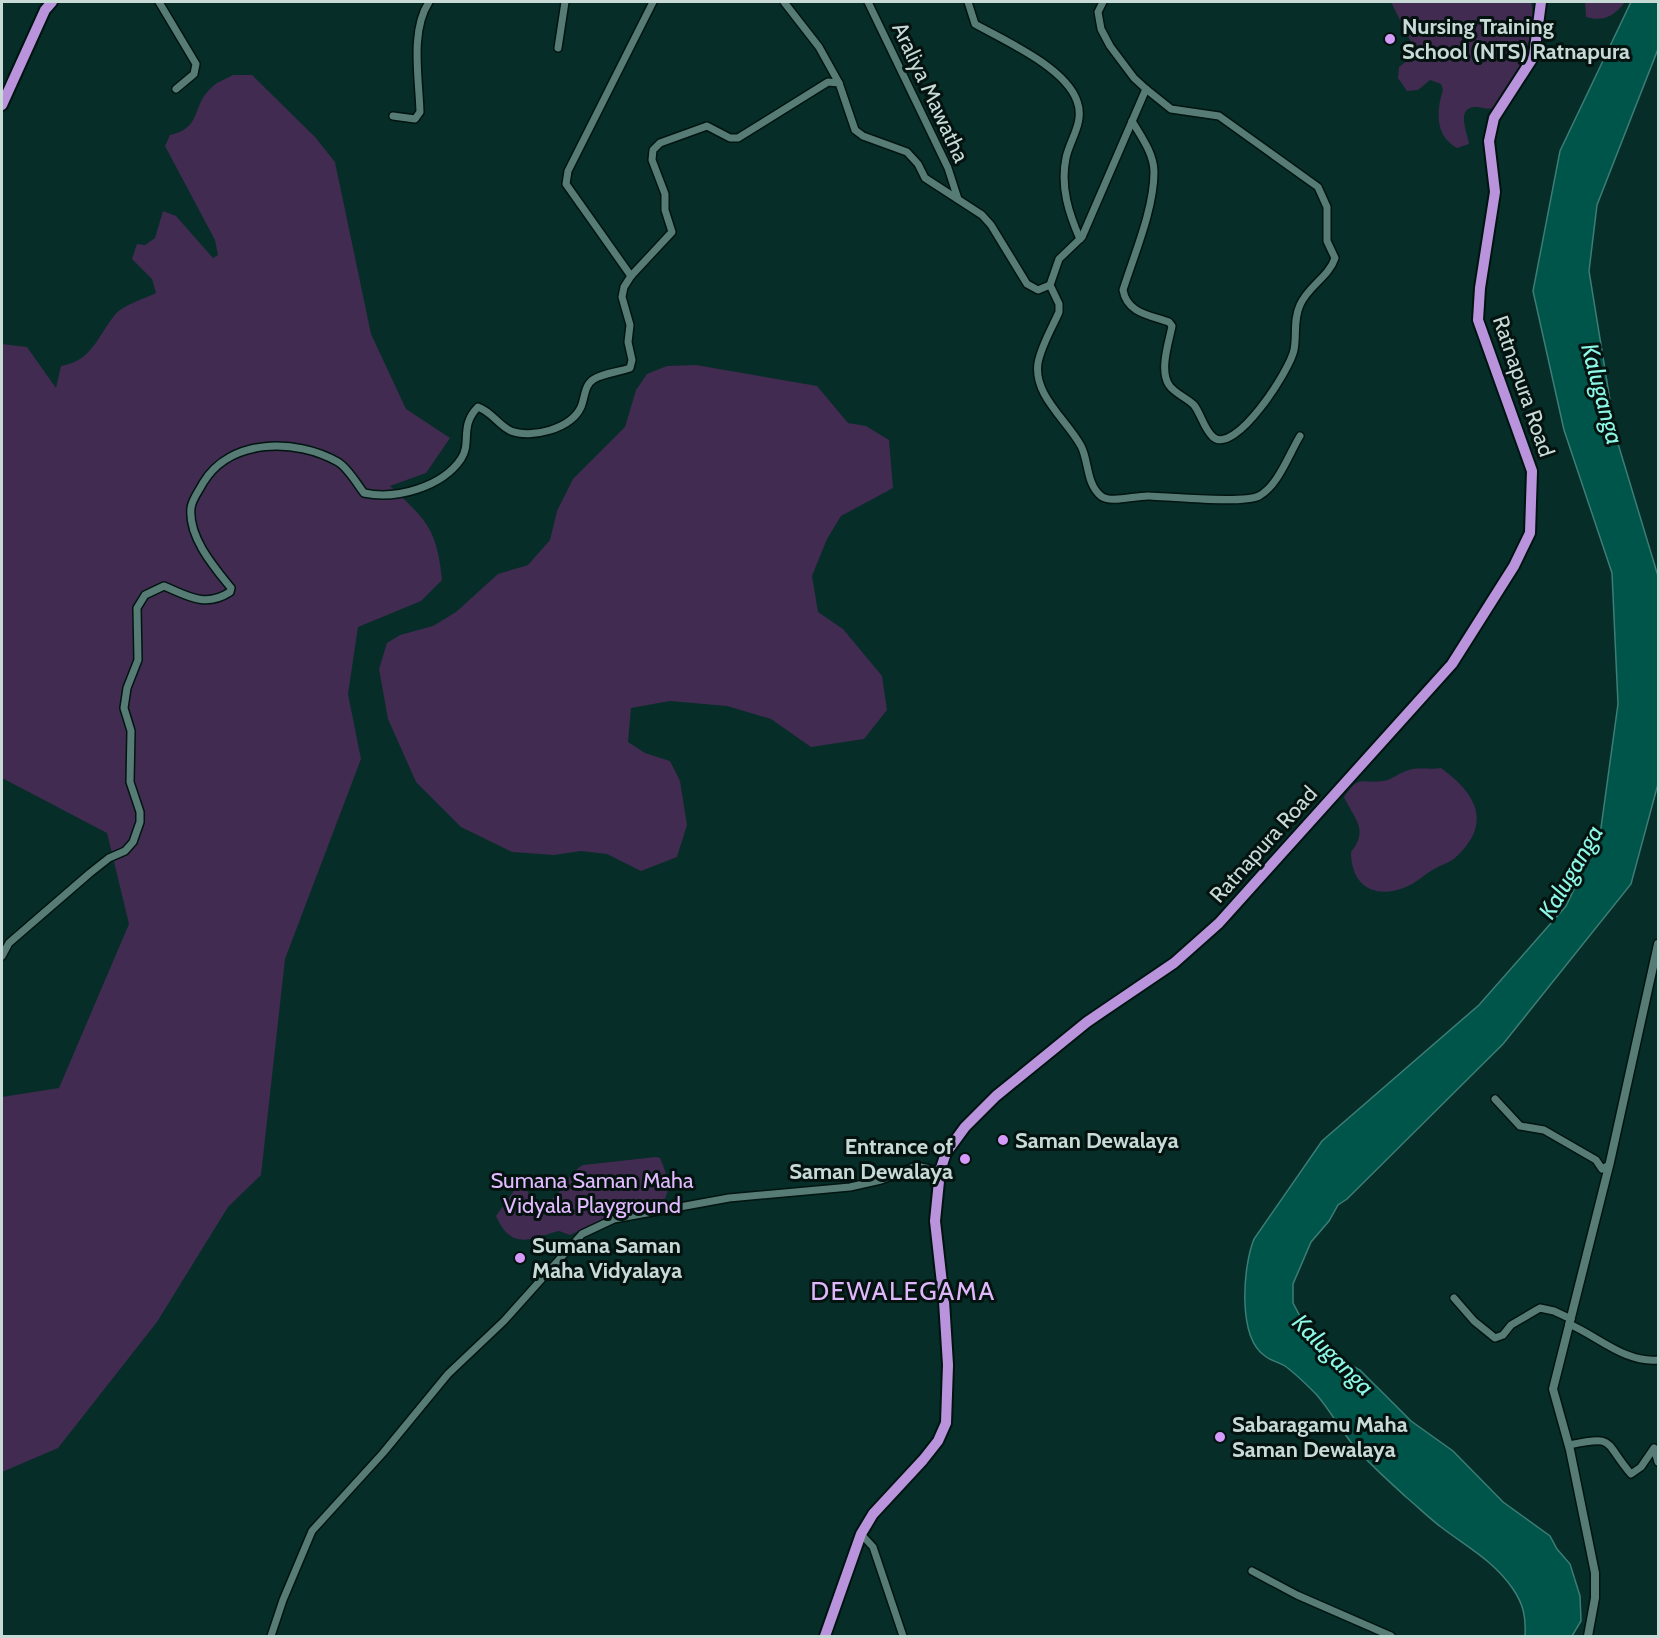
<svg xmlns="http://www.w3.org/2000/svg" width="1660" height="1638" viewBox="0 0 1660 1638" font-family="Cabin,sans-serif">
  <rect width="100%" height="100%" fill="#062d28"/>
  <g fill="#412b50">
    <path d="M1391,2H1531C1536,18 1528,52 1519,67C1511,81 1501,93 1494,108C1486,110 1482,107 1475,107C1455,108 1468,134 1469,144L1457,148C1435,136 1436,111 1443,90L1441,84L1430,80L1418,90L1407,91L1398,78L1399,67L1408,60L1414,48Z"/>
    <path d="M1585,2H1625C1614,16 1604,22 1586,17Z"/>
    <path d="M233,75H252L315,137L335,162L371,334L406,409L450,438L426,473L390,486C426,520 437,528 442,580L421,601L358,627L348,694L361,759L285,959L261,1175L228,1207L157,1322L58,1448L2,1472V1097L59,1088L129,924L107,833L2,778V344L27,347L56,388L61,366C92,361 97,337 114,316C122,305 144,299 156,293L152,279L132,259L137,244L145,245L155,238L163,211L176,216L213,258L218,255L215,240L165,146L170,135C203,128 191,105 212,87C217,82 226,79 233,75Z"/>
    <path d="M696,365L817,386L848,423L866,426L889,440L893,488L841,516L827,539L812,576L818,612L843,629L882,676L887,710L864,739L811,747L771,719L727,706L670,701L631,708L628,742L645,753L670,761L680,781L687,825L677,857L641,871L607,854L581,851L554,855L512,852L461,827L416,782L388,719L379,669L387,643L400,635L433,626L456,612L498,574L528,565L550,540L557,511L573,479L625,427L636,390L647,374L667,366Z"/>
    <path d="M1441,768C1477,794 1493,824 1455,858C1449,863 1438,866 1431,871C1424,875 1418,881 1412,884C1380,901 1351,890 1351,852C1369,830 1355,820 1344,797C1360,774 1360,784 1383,781C1392,780 1400,772 1409,770C1418,767 1431,770 1441,768Z"/>
    <path d="M656,1157L660,1158C666,1172 673,1190 662,1203L607,1218L570,1235L559,1231C531,1238 512,1252 496,1216L516,1188H524L538,1203C560,1205 565,1174 583,1165Z"/>
  </g>
  <path fill="#00554b" stroke="#3c7d75" stroke-width="1.5" d="M1631,2H1658V49L1597,205L1589,271L1616,437L1658,576V784L1631,884L1503,1044L1347,1199L1338,1205L1329,1221L1311,1242L1293,1284V1303L1300,1316L1332,1355L1360,1370L1411,1421L1453,1451L1503,1502L1550,1536L1557,1549L1570,1564L1580,1596L1581,1621L1572,1636H1525C1526,1618 1524,1605 1513,1589C1494,1561 1467,1547 1441,1527C1429,1518 1418,1507 1406,1497C1389,1481 1369,1464 1354,1446C1340,1429 1330,1410 1316,1394C1307,1385 1296,1374 1285,1366C1279,1362 1271,1361 1265,1356C1237,1337 1243,1266 1254,1239L1322,1141L1479,1005L1566,906L1600,835L1618,704L1612,573L1564,430L1533,291L1560,151Z"/>
  <g fill="none" stroke-linecap="round" stroke-linejoin="round">
    <defs>
      <g id="minor">
        <path d="M159,2L196,64L194,74L176,89"/>
        <path d="M784,2L819,47L839,83"/>
        <path d="M868,2L948,168L958,199"/>
        <path d="M968,2L975,24C1005,41 1065,67 1077,101C1085,122 1070,139 1066,158C1060,187 1069,214 1080,239"/>
        <path d="M1103,2L1098,12L1101,29L1110,46L1134,78L1146,89L1171,109L1219,116L1318,187L1327,207V241L1335,258C1329,277 1308,286 1300,305C1293,320 1297,335 1294,350C1290,370 1235,456 1213,437C1204,429 1201,414 1194,405C1187,398 1174,393 1169,385C1159,370 1169,342 1172,326L1169,322C1149,315 1127,313 1123,290C1134,255 1154,209 1154,172C1154,154 1141,136 1132,121"/>
        <path d="M558,48L565,2"/>
        <path d="M393,116L415,119L420,112C419,78 410,31 429,2"/>
        <path d="M631,276L566,184L568,171L653,2"/>
        <path d="M1050,285L1059,304V312C1052,328 1041,346 1038,363C1033,395 1067,420 1081,446C1089,461 1086,484 1101,496C1111,504 1136,495 1150,496C1172,497 1243,504 1259,496C1278,486 1289,454 1300,436"/>
        <path d="M2,956L9,943L90,873L109,858L125,851L133,842L140,822V812L130,782L131,731L124,708L127,688L138,660L137,608L145,595L164,586C188,596 205,608 230,592L231,588C214,567 188,537 191,508C192,499 199,491 203,483C230,438 296,438 338,462C348,468 357,484 364,493C396,500 442,487 461,459C472,443 459,426 478,407C492,412 498,425 511,431C531,439 571,429 581,407C585,398 584,385 594,379C604,373 619,372 630,368L632,360L628,342L630,325L622,297L624,287L631,276L672,232L665,210V194L652,160L653,150L660,143L707,126L730,138H738L828,82L839,83L855,130L863,136L907,152L918,164L925,178L982,215L991,225L1027,284L1038,290L1050,285L1059,259L1082,237L1146,89"/>
        <path d="M1495,1099L1520,1126L1544,1130L1596,1160L1602,1169L1609,1165"/>
        <path d="M1454,1298L1474,1321L1495,1338L1503,1335L1511,1325L1540,1308L1554,1311L1571,1319"/>
        <path d="M1569,1324C1599,1337 1625,1363 1658,1360"/>
        <path d="M1569,1445C1616,1435 1603,1441 1631,1474L1641,1467L1654,1448L1658,1462"/>
        <path d="M861,1534L873,1547L903,1636"/>
        <path d="M1252,1571L1297,1595L1391,1636"/>
        <path d="M271,1636L283,1600L312,1531L383,1453L448,1374L504,1321L582,1234L614,1219L729,1198L850,1187L881,1180L916,1166L940,1171"/>
      </g>
      <path id="tertiary" d="M1588,1636L1595,1598V1573L1570,1450L1553,1389L1610,1162L1658,944"/>
      <g id="trunk">
        <path d="M2,105L45,10L52,2"/>
        <path d="M825,1636L861,1534L873,1514L923,1460L938,1441L946,1423L948,1365L944,1301L935,1221L940,1171L946,1153L965,1127L996,1096L1087,1022L1174,963L1219,923L1452,664L1514,566L1530,533L1532,471L1478,320L1480,288L1495,192L1489,141L1494,118L1534,56L1541,2"/>
      </g>
    </defs>
    <use href="#minor" stroke="#001410" stroke-width="10"/>
    <use href="#tertiary" stroke="#001410" stroke-width="11"/>
    <use href="#trunk" stroke="#001410" stroke-width="14"/>
    <use href="#minor" stroke="#567c75" stroke-width="7"/>
    <use href="#tertiary" stroke="#567c75" stroke-width="8"/>
    <use href="#trunk" stroke="#b994dd" stroke-width="10"/>
  </g>
  <g fill="#d59bfb" stroke="#041310" stroke-width="2">
    <circle cx="1390" cy="39" r="6"/>
    <circle cx="1003" cy="1140" r="6"/>
    <circle cx="965" cy="1159" r="6"/>
    <circle cx="520" cy="1258" r="6"/>
    <circle cx="1220" cy="1437" r="6"/>
  </g>
  <g text-anchor="middle" stroke-width="6" stroke-linejoin="round" paint-order="stroke">
    <g font-size="22" font-weight="bold" fill="#c7dad6" stroke="#041310" text-anchor="start">
      <text x="1402" y="34">Nursing Training<tspan x="1402" dy="25">School (NTS) Ratnapura</tspan></text>
      <text x="1015" y="1148">Saman Dewalaya</text>
      <text x="953" y="1154" text-anchor="end">Entrance of<tspan x="953" dy="25">Saman Dewalaya</tspan></text>
      <text x="532" y="1253">Sumana Saman<tspan x="532" dy="25">Maha Vidyalaya</tspan></text>
      <text x="1232" y="1432">Sabaragamu Maha<tspan x="1232" dy="25">Saman Dewalaya</tspan></text>
    </g>
    <g font-size="22" fill="#c7dad6" stroke="#041310">
      <text transform="translate(931 92) rotate(65)" y="8">Araliya Mawatha</text>
      <text transform="translate(1524 386) rotate(71)" y="8">Ratnapura Road</text>
      <text transform="translate(1263 844) rotate(-48)" y="8">Ratnapura Road</text>
    </g>
    <g font-size="22" fill="#e3baff" stroke="#041310">
      <text x="592" y="1188">Sumana Saman Maha<tspan x="592" dy="25">Vidyala Playground</tspan></text>
    </g>
    <g font-size="24" font-style="italic" fill="#8df8e6" stroke="#041310">
      <text transform="translate(1602 394) rotate(75)" y="8">Kaluganga</text>
      <text transform="translate(1571 872) rotate(-60)" y="8">Kaluganga</text>
      <text transform="translate(1333 1355) rotate(45)" y="8">Kaluganga</text>
    </g>
    <g font-size="26" letter-spacing="1.5" fill="#dfb7fa" stroke="#041310">
      <text x="903" y="1300">DEWALEGAMA</text>
    </g>
  </g>
  <rect width="1660" height="1638" fill="none" stroke="#c7dad6" stroke-width="6"/>
</svg>
